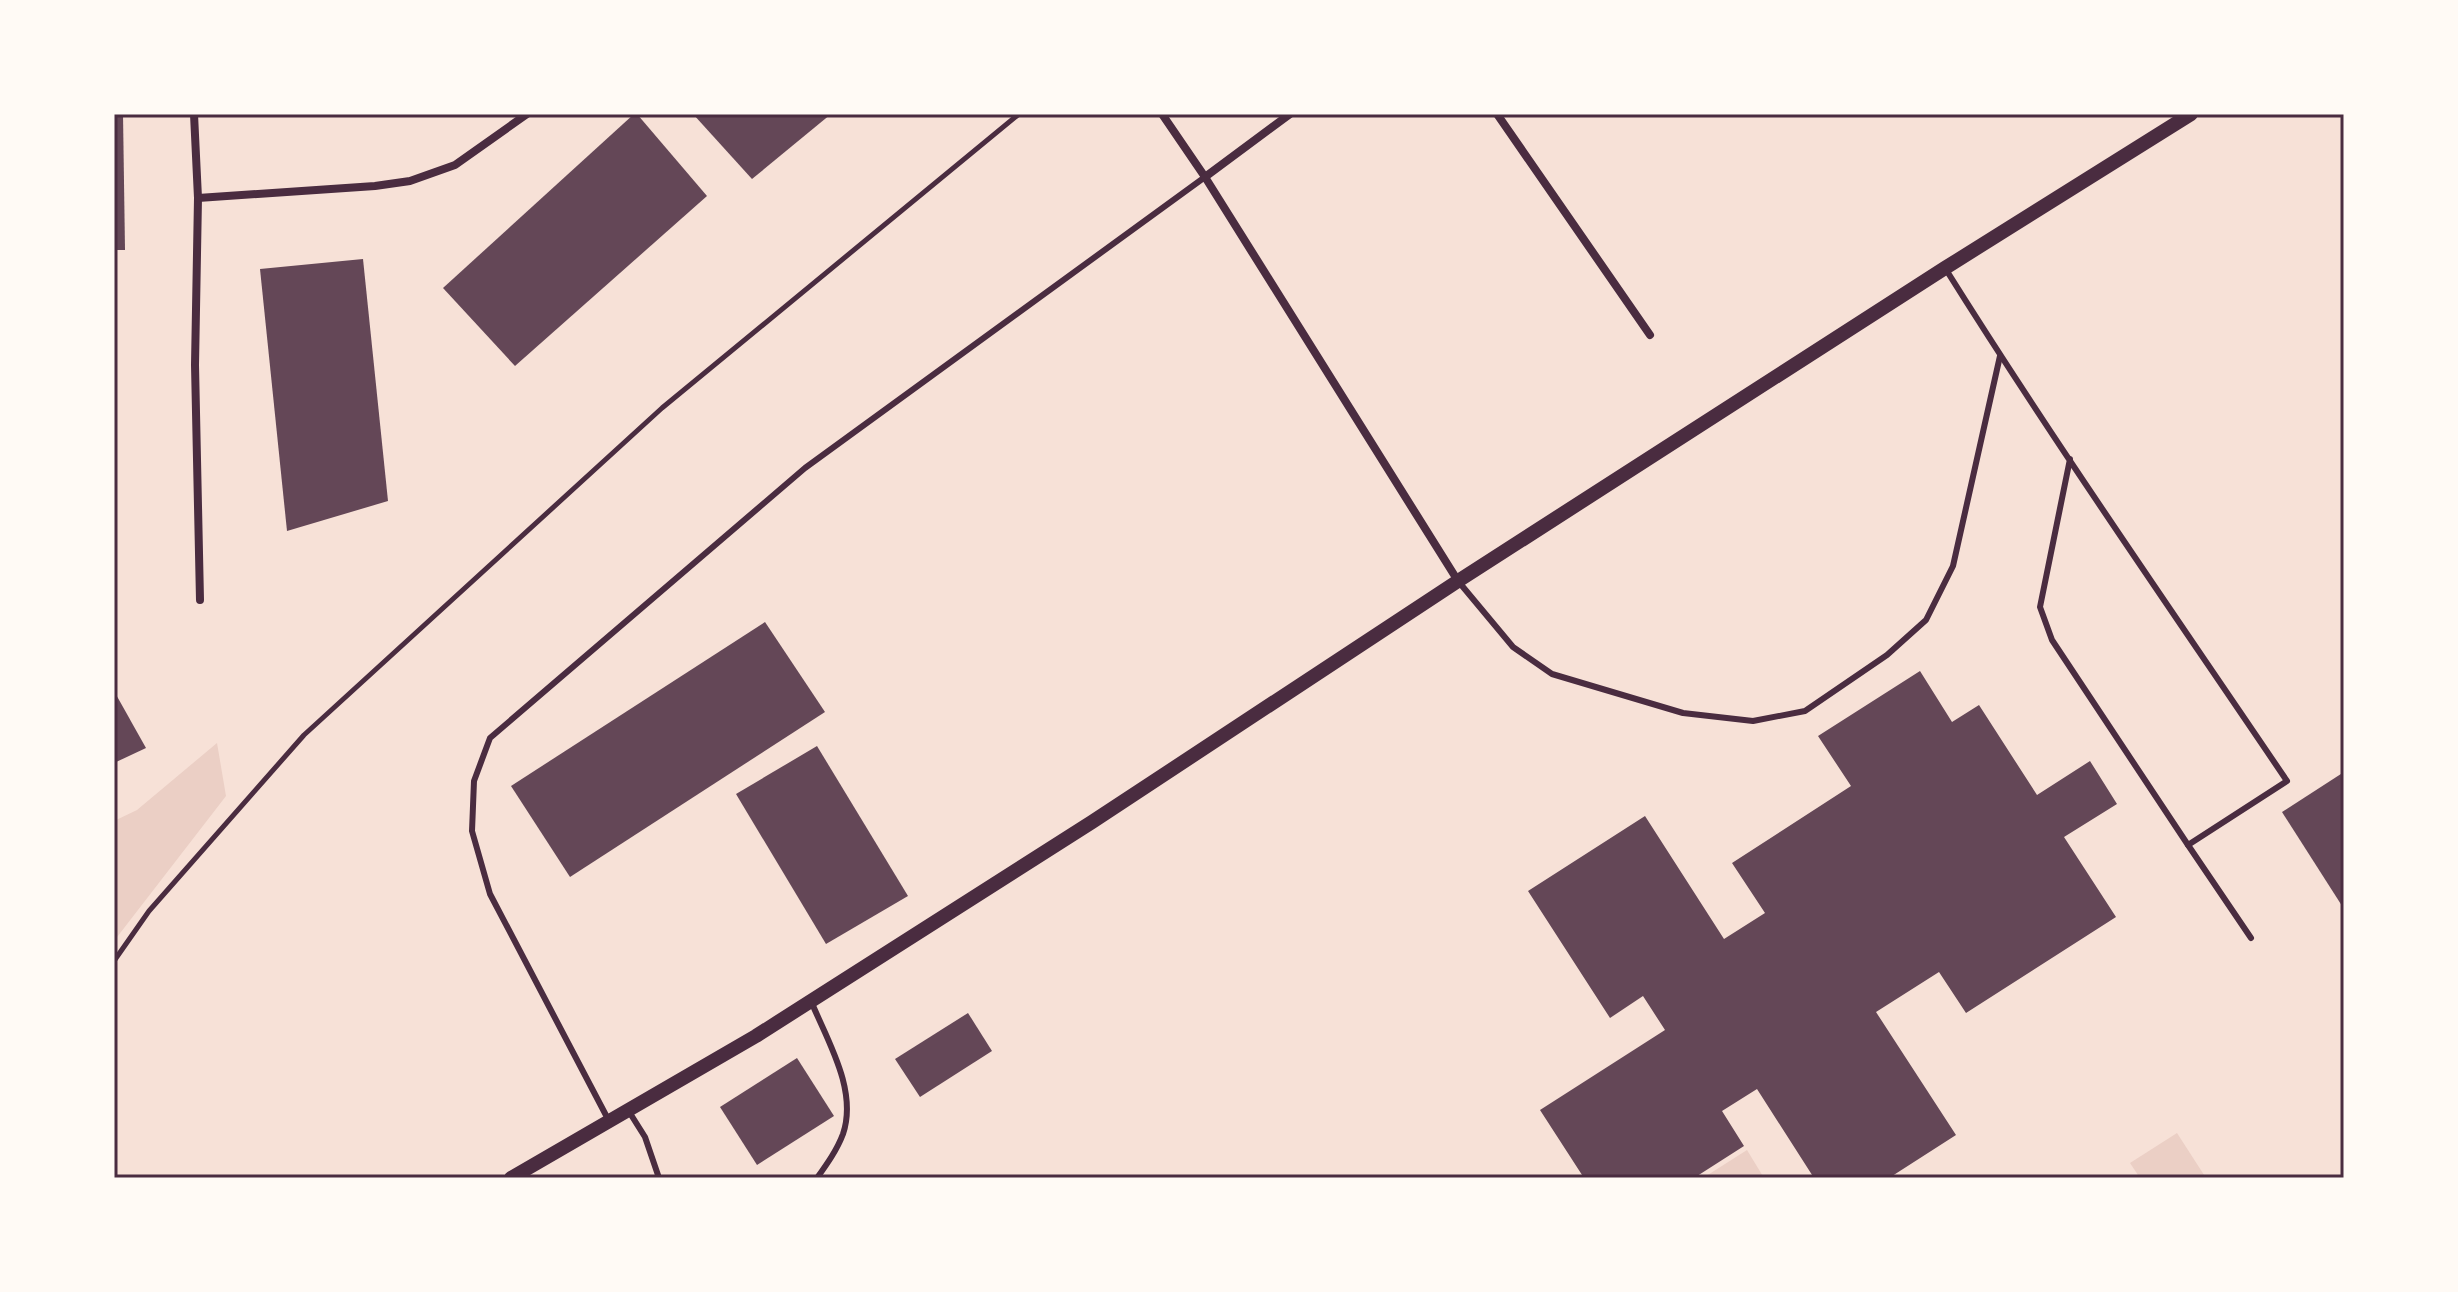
<svg xmlns="http://www.w3.org/2000/svg" width="2458" height="1292" viewBox="0 0 2458 1292" font-family="Merriweather,serif">
  <rect width="100%" height="100%" fill="#f7e1d7"/>
  <g fill="#ebcfc5">
    <path d="M217,743L226,796L114,941V821L137,810Z"/>
    <path d="M2177,1133L2206,1178H2140L2130,1163Z"/>
    <path d="M1747,1150L1764,1178H1703Z"/>
  </g>
  <g fill="#644757">
    <path d="M114,114H123L125,250H114Z"/>
    <path d="M634,114H637L707,196L515,366L443,288Z"/>
    <path d="M693,114H831L752,179Z"/>
    <path d="M363,259L388,501L287,531L260,269Z"/>
    <path d="M765,622L825,712L570,877L511,786Z"/>
    <path d="M1920,671L1952,722L1979,705L2037,795L2090,761L2117,804L2064,837L2116,917L1966,1013L1939,972L1876,1012L1956,1135L1889,1178H1814L1757,1089L1722,1111L1744,1146L1694,1178H1584L1540,1110L1665,1030L1643,996L1610,1018L1528,891L1645,816L1724,939L1765,913L1732,863L1851,786L1818,736Z"/>
    <path d="M114,691L146,748L114,763Z"/>
    <path d="M817,746L908,896L826,944L736,794Z"/>
    <path d="M2344,772V909L2282,812Z"/>
    <path d="M968,1013L992,1051L920,1097L895,1059Z"/>
    <path d="M797,1058L834,1116L757,1165L720,1107Z"/>
  </g>
  <g fill="none" stroke-linecap="round" stroke-linejoin="round">
    <path stroke="#4a2c40" stroke-width="5" d="M114,961L149,911L304,735L662,408L1019,114"/>
    <g stroke="#4a2c40" stroke-width="6">
      <path d="M1945,268C2054,442 2172,611 2287,781L2188,845L2052,640L2040,607L2070,459"/>
      <path d="M1458,581L1513,647L1552,674L1683,713L1753,721L1805,711L1887,655L1926,620L1953,566L2000,356"/>
      <path d="M2188,845L2251,938"/>
      <path d="M811,1001C827,1040 858,1090 843,1134C837,1150 827,1164 817,1178"/>
      <path d="M628,1110L645,1137L659,1178"/>
      <path d="M609,1121L490,894L472,831L474,781L490,738L805,468L1205,177"/>
    </g>
    <g stroke="#4a2c40" stroke-width="8">
      <path d="M194,114L198,198L195,365L200,600"/>
      <path d="M1162,114L1205,177L1458,581"/>
      <path d="M1497,114L1650,335"/>
      <path d="M1205,177L1290,114"/>
      <path d="M198,198L375,186L410,181L455,165L527,114"/>
    </g>
    <path stroke="#4a2c40" stroke-width="14" d="M511,1178L756,1036L1092,822L1458,581L1945,268L2191,114"/>
  </g>
  <rect width="2458" height="1292" fill="none" stroke="#fffaf5" stroke-width="232"/>
  <rect x="116" y="116" width="2226" height="1060" fill="none" stroke="#4a2c40" stroke-width="3"/>
</svg>
